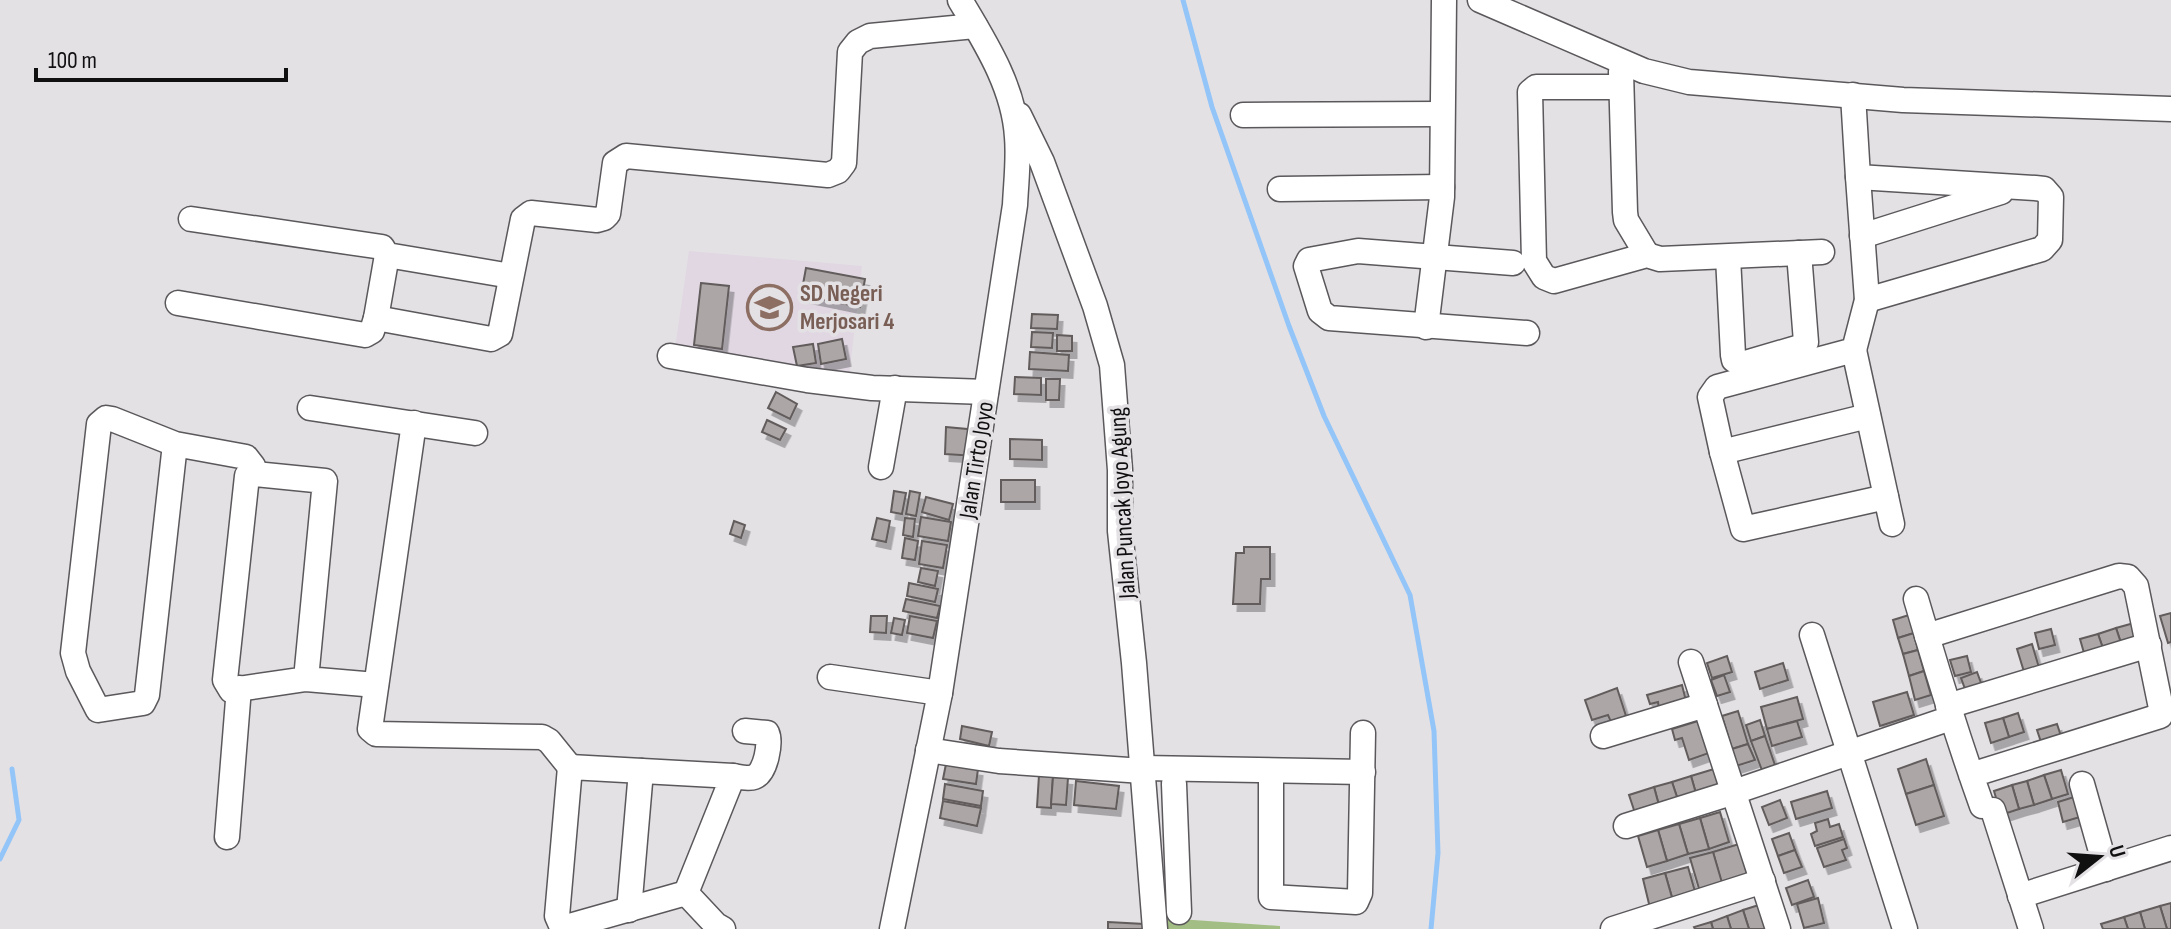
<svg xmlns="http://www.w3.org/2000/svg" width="2171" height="929" viewBox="0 0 2171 929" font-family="'Sofia Sans Condensed',sans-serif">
  <defs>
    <filter id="shadow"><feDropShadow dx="4.5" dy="7" stdDeviation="0" flood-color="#0004"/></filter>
  </defs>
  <rect width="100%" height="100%" fill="#e4e1e5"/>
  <path fill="#e0d7e2" d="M689,251L862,266L849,377L675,348Z"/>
  <path fill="#a3be85" d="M1165,918L1280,926V929H1165Z"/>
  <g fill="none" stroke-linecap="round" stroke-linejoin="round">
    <g stroke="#93c5f8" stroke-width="5">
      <path d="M1183,0L1212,107L1289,326L1324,416L1410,595L1434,731L1438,853L1431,929"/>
      <path d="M0,859L19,820L12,769"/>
    </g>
  </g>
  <g fill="#aca7a6" stroke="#625d5c" stroke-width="2" filter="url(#shadow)">
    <path d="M806,268L865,279L860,307L801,295Z"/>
    <path d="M701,283L729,286L722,349L694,345Z"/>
    <path d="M1032,314L1058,315L1057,329L1031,328Z"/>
    <path d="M1032,332L1053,333L1052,348L1031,347Z"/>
    <path d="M1057,335L1072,336V351H1057Z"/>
    <path d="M842,339L846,359L821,364L818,344Z"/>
    <path d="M813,344L816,363L797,366L793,347Z"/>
    <path d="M1030,352L1069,355L1068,371L1029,369Z"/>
    <path d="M1015,377L1041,378V395L1014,394Z"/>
    <path d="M1046,379H1060L1059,400H1046Z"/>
    <path d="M776,392L797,404L790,419L768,408Z"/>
    <path d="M767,420L786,429L780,440L762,432Z"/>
    <path d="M946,427L978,430L976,456L945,454Z"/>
    <path d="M1010,439L1042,440V460L1010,459Z"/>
    <rect x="1001" y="480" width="34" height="22"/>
    <path d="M894,491L906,493L902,514L891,512Z"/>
    <path d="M910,491L920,493L916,516L906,514Z"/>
    <path d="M926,497L953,504L949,520L922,512Z"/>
    <path d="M921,517L951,522L948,541L918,536Z"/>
    <path d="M877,518L890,521L886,542L872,539Z"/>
    <path d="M905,518L915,519L913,537L903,535Z"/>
    <path d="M734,521L745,525L741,538L730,534Z"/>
    <path d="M905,538L918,541L915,560L902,558Z"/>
    <path d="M922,541L947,545L943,568L919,564Z"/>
    <path d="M1244,547H1270V579H1261L1260,604H1233L1236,553H1244Z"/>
    <path d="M921,568L938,571L935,586L918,582Z"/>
    <path d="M909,583L938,589L935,602L907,596Z"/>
    <path d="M906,599L940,606L937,618L903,611Z"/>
    <path d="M2171,613V642L2168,643L2160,616Z"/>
    <path d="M1909,615L1914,633L1898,638L1893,620Z"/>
    <path d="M871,616H887L886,633L870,632Z"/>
    <path d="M910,616L937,621L933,638L907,633Z"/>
    <path d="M894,618L905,620L902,635L891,633Z"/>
    <path d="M2134,623L2140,643L2123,649L2116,628Z"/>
    <path d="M2116,628L2123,649L2105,654L2098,634Z"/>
    <path d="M2051,629L2055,645L2039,649L2035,633Z"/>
    <path d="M1914,633L1918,650L1903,654L1898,638Z"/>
    <path d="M2098,634L2105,654L2086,660L2080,639Z"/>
    <path d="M2032,644L2040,671L2025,675L2017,649Z"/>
    <path d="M1918,650L1924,671L1909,676L1903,654Z"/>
    <path d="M1727,656L1732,672L1712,678L1707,663Z"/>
    <path d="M1967,656L1971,672L1955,676L1950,660Z"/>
    <path d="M1783,663L1788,680L1760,689L1755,672Z"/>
    <path d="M1924,671L1931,695L1915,700L1909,676Z"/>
    <path d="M1977,672L1984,691L1968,697L1961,678Z"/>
    <path d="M1724,675L1730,692L1717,696L1711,680Z"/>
    <path d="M1682,685L1686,701L1659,709L1658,702L1650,704L1647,695Z"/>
    <path d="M1617,688L1626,716L1611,722L1608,715L1592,720L1585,700Z"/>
    <path d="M1907,692L1914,715L1880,726L1873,702Z"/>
    <path d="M1797,697L1803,719L1767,729L1761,707Z"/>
    <path d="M1738,711L1748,744L1732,749L1722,716Z"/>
    <path d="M2018,713L2024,732L2009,737L2003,718Z"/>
    <path d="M2003,718L2009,737L1991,743L1985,723Z"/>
    <path d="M1760,720L1765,736L1751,741L1746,725Z"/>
    <path d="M1698,721L1709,753L1689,760L1682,738L1675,740L1672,729Z"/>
    <path d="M1797,721L1802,737L1772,746L1767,729Z"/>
    <path d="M2057,724L2063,742L2043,748L2037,730Z"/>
    <path d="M962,726L992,732L989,746L960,739Z"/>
    <path d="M1765,736L1776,768L1763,773L1751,741Z"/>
    <path d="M1748,744L1755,760L1736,766L1732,749Z"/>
    <path d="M1926,759L1934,785L1906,794L1898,769Z"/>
    <path d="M946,764L978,769L976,784L943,779Z"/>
    <path d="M1714,769L1720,790L1697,797L1691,776Z"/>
    <path d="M2061,770L2068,794L2052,799L2044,775Z"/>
    <path d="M1039,775L1053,776L1051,808L1037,807Z"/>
    <path d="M2044,775L2052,799L2034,805L2027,781Z"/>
    <path d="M1691,776L1697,797L1679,803L1672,782Z"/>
    <path d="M1053,777L1068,778L1066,805L1051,804Z"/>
    <path d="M1076,781L1119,786L1116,809L1074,805Z"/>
    <path d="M2027,781L2034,805L2019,809L2012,785Z"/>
    <path d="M1672,782L1679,803L1660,809L1654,787Z"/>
    <path d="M945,784L983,791L981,806L943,799Z"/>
    <path d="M1934,785L1944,816L1916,825L1906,794Z"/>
    <path d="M2012,785L2019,809L2001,815L1994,791Z"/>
    <path d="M1654,787L1660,809L1636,816L1629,795Z"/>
    <path d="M1827,791L1832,808L1796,819L1791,802Z"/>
    <path d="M2074,797L2080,817L2063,822L2058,802Z"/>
    <path d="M1780,800L1787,818L1769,825L1762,807Z"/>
    <path d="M943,801L981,808L977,826L940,818Z"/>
    <path d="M1720,812L1729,842L1709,849L1700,818Z"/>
    <path d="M1700,818L1709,849L1688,854L1679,824Z"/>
    <path d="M1828,819L1830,827L1839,824L1843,837L1815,846L1811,834L1817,831L1815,823Z"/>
    <path d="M1679,824L1688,854L1667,861L1658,830Z"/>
    <path d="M1658,830L1667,861L1647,867L1638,836Z"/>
    <path d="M1789,833L1795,850L1778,856L1772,839Z"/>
    <path d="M1844,839L1847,848L1842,850L1846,860L1824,867L1817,848Z"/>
    <path d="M1739,844L1748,878L1722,885L1713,852Z"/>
    <path d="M1795,850L1802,867L1784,873L1778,856Z"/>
    <path d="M1713,852L1723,886L1700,892L1690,858Z"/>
    <path d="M1688,867L1696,895L1673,901L1665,873Z"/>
    <path d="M1665,873L1673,901L1650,908L1643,879Z"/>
    <path d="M1808,880L1814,897L1792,905L1786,888Z"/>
    <path d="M1818,898L1824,923L1804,928L1797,904Z"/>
    <path d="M2171,903V929H2167L2160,906Z"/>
    <path d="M1762,904L1771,929H1749L1743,910Z"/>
    <path d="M2160,906L2167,929H2145L2140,912Z"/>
    <path d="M1743,910L1749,929H1731L1727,916Z"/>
    <path d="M2140,912L2145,929H2128L2124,917Z"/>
    <path d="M1727,916L1731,929H1713L1711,922Z"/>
    <path d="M2124,917L2128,929H2103L2101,924Z"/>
    <path d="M1108,922L1144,924L1143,929H1108Z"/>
    <path d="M1711,922L1713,929H1695L1694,927Z"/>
  </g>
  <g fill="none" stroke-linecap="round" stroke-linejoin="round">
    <defs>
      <g id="minor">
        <path d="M1480,0L1644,71L1689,82L1903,100L2171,109"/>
        <path d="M1621,72L1625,212L1626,220L1647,255"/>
        <path d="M1621,87H1536L1530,92L1534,261L1544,277L1554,281L1647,255L1660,259L1822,252"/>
        <path d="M1853,95L1858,177L2035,188L2044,189L2051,197L2050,240L2042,249L1867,300"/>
        <path d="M1019,115L1042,162L1095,306L1112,365L1120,470V531L1134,663L1155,929"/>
        <path d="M1243,115L1441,114"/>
        <path d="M1858,177L1867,300L1854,350L1717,387L1710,397L1722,452L1868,416"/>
        <path d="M1280,189L1442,187"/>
        <path d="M191,219L382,247L387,255L511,276"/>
        <path d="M1862,236L2001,192"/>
        <path d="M1728,257L1733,355L1734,360L1742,364L1800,347L1806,342L1799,253"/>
        <path d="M1513,263L1358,251L1309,260L1306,266L1320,311L1329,318L1527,333"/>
        <path d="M178,303L365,335L372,331L376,318L491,339L500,334L523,219L531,213L597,220L604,218L608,214L615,163L626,156L828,175L838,171L844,163L850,52L858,42L870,36L975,26"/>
        <path d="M376,318L387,255"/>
        <path d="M1426,327L1442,197L1444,0"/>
        <path d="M1854,350L1892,524"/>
        <path d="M670,356L807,380L872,388L986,392"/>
        <path d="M310,408L475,433"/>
        <path d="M414,423L370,729L376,734L542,737L549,741L570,767"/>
        <path d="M175,444L147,695L143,703L98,710L78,671L73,653L99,424L106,418L112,419L175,444L246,457L253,466L255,474"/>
        <path d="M1722,452L1743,529L1886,497"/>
        <path d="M881,467L895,388"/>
        <path d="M1916,599L1927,636"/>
        <path d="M1812,635L1905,929"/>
        <path d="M1691,662L1778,929"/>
        <path d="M830,677L940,693"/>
        <path d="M306,679L231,690L225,680L247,476L255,474L325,481L306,679L376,685"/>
        <path d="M1948,706L2149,645"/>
        <path d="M1603,736L1705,705"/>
        <path d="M928,750L999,761L1143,771"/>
        <path d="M1143,768L1363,772"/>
        <path d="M1271,771V897L1356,902L1360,893L1363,733"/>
        <path d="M1971,775L2160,716L2161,708L2136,586L2128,577L2119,576L1927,636C1944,693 1962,750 1982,806"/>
        <path d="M733,776C739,777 749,779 754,777C766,773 771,742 767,733L745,731"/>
        <path d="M1174,784L1179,912"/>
        <path d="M2082,784L2106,869"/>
        <path d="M1993,810L2031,929"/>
        <path d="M1626,826L1734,792L1951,718"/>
        <path d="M227,837L239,688"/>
        <path d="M686,893L733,776L570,767L557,916L561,925L566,927L686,893L716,925L723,929"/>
        <path d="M2020,896L2171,848"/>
        <path d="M629,910L641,771"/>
        <path d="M892,929L940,693L1015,205C1016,183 1019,159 1017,137C1014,87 985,42 960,0"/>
        <path d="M1613,929L1763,881"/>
      </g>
    </defs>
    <use href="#minor" stroke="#5b585b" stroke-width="27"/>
    <use href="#minor" stroke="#fff" stroke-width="24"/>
  </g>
  <defs>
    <symbol id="school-ring" viewBox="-11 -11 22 22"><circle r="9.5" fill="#e4e1e5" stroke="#8d6e63" stroke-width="1.5"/><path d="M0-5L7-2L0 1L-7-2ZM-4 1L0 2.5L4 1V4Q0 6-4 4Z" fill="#8d6e63"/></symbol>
  </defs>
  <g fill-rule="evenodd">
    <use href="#school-ring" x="744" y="282" width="51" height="51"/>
  </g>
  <g text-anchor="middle" stroke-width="7" stroke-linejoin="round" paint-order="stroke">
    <g font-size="24" font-weight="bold" fill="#785e54" stroke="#e4e1e5" text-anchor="start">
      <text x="800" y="301">SD Negeri<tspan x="800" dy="28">Merjosari 4</tspan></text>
    </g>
    <g font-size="24" fill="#111011" stroke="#e4e1e5">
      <text transform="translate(976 460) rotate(-81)" y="8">Jalan Tirto Joyo</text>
      <text transform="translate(1122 503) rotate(-93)" y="8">Jalan Puncak Joyo Agung</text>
    </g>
  </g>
  <g transform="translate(2099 857) rotate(73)" stroke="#e4e1e5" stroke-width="6" paint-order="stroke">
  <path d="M0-6L14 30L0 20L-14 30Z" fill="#111011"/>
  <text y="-12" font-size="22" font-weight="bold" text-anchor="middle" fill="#111011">U</text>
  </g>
  <path d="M36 68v12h250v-12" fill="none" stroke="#111011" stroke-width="4"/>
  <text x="48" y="68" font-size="24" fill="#111011" stroke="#e4e1e5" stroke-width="6" paint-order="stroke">100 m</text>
</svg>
